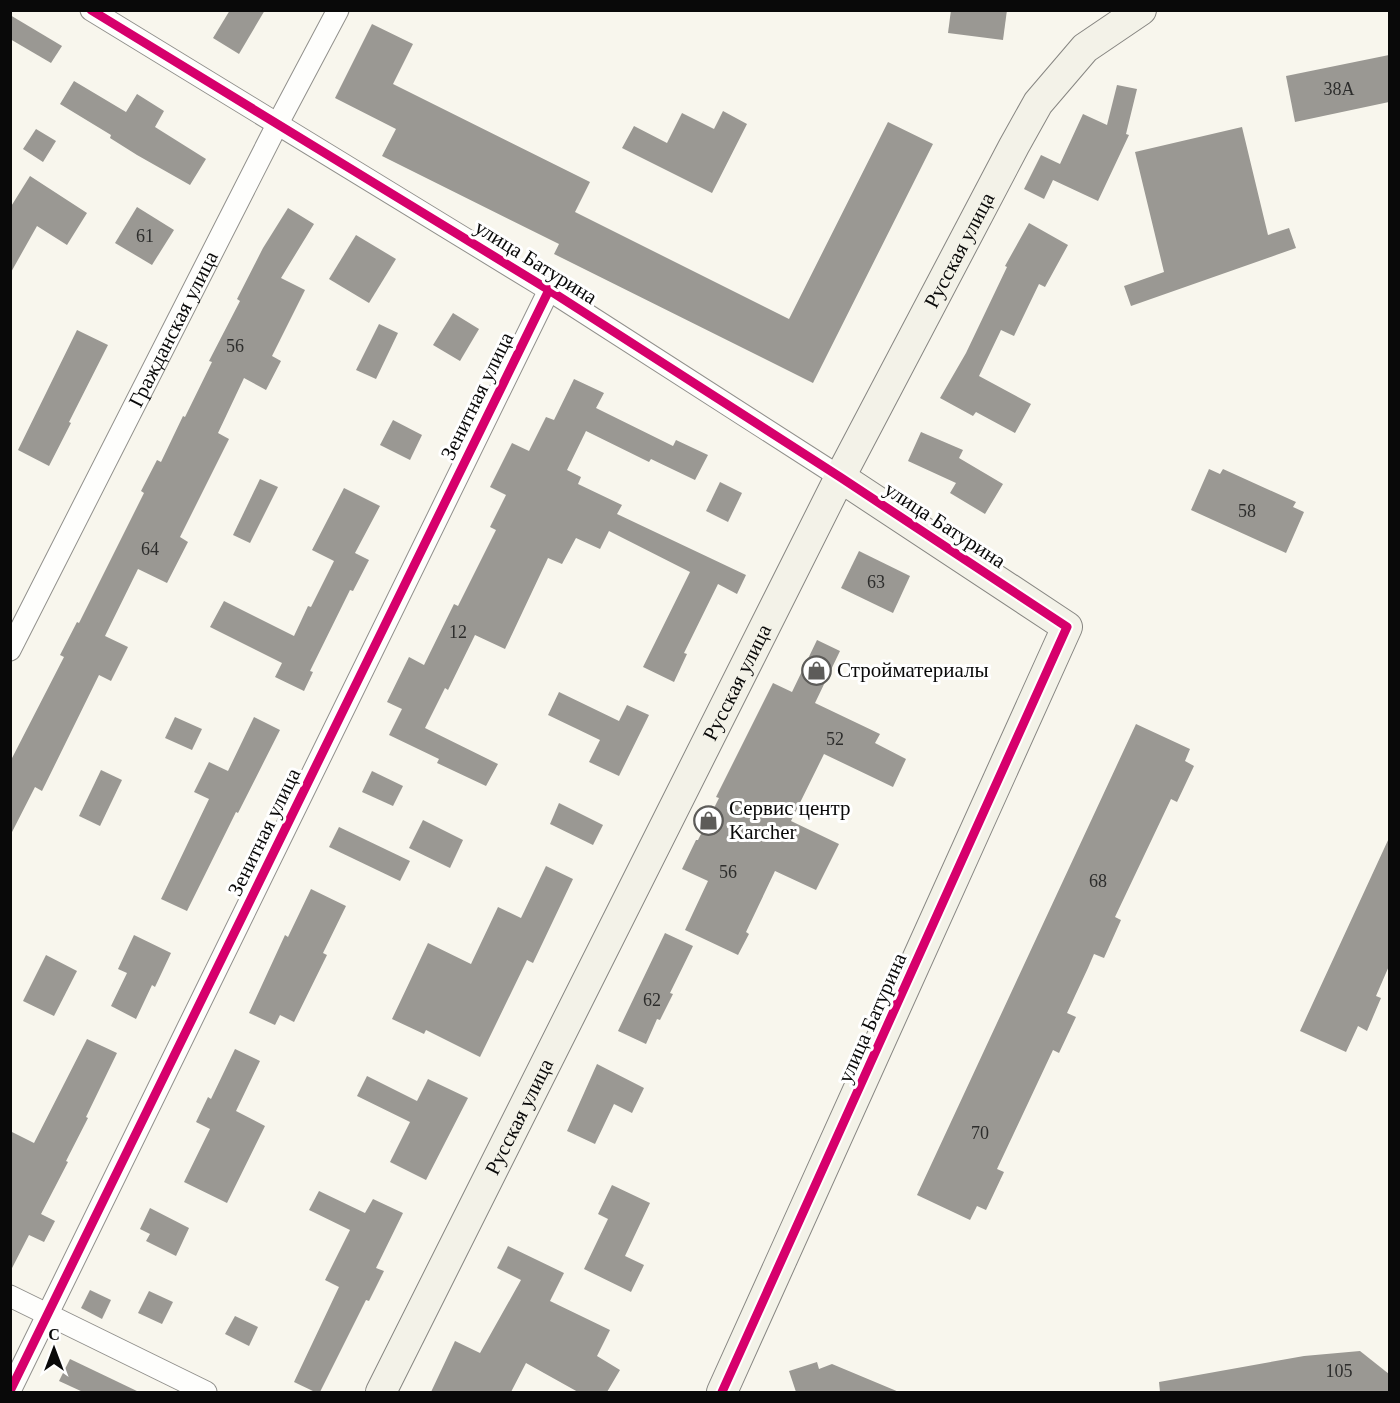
<svg xmlns="http://www.w3.org/2000/svg" width="1400" height="1403" viewBox="0 0 1400 1403" font-family="Georgia,serif">
  <rect width="100%" height="100%" fill="#f8f6ed"/>
  <g fill="#9a9893">
    <path d="M230,10H265L239,54L213,38Z"/>
    <path d="M951,10H1007L1003,40L948,33Z"/>
    <path d="M10,15L62,46L51,63L10,39Z"/>
    <path d="M372,24L413,44L393,84L590,182L575,212L789,319L888,122L933,144L813,383L554,254L559,244L382,156L396,129L335,98Z"/>
    <path d="M1389,55V102L1295,122L1286,76Z"/>
    <path d="M74,81L126,112L137,94L164,111L155,127L206,159L190,185L137,155L110,138L111,135L60,104Z"/>
    <path d="M1117,85L1137,89L1126,134L1129,135L1098,201L1053,180L1044,199L1024,189L1041,155L1060,164L1083,114L1107,125Z"/>
    <path d="M723,111L747,124L712,193L622,148L634,126L667,143L682,113L714,129Z"/>
    <path d="M1242,127L1268,235L1289,228L1296,248L1131,306L1124,286L1164,272L1135,152Z"/>
    <path d="M36,129L56,141L43,162L23,149Z"/>
    <path d="M30,176L87,213L67,245L37,226L10,274V208Z"/>
    <path d="M137,207L174,230L152,265L115,243Z"/>
    <path d="M288,208L314,224L281,278L305,290L272,356L281,361L266,390L244,378L218,433L229,439L180,537L188,542L167,583L138,569L105,636L128,647L111,681L99,675L42,791L35,787L10,836V762L64,657L60,655L77,622L79,623L144,493L141,491L157,460L161,462L183,416L185,417L212,362L209,361L240,301L237,299L263,248Z"/>
    <path d="M1029,223L1068,245L1045,287L1039,284L1014,336L1001,330L979,376L1031,404L1015,433L976,412L973,416L940,398L966,353L1007,267L1005,266Z"/>
    <path d="M356,235L396,259L369,303L329,279Z"/>
    <path d="M453,313L479,329L460,361L433,345Z"/>
    <path d="M379,324L398,333L376,379L356,370Z"/>
    <path d="M77,330L108,345L69,422L71,423L49,466L18,450Z"/>
    <path d="M574,379L604,393L596,408L673,446L676,440L708,455L695,480L651,459L649,462L586,431L567,470L581,477L578,484L622,505L617,514L746,575L737,594L718,584L684,653L687,654L674,682L643,667L690,572L609,531L600,549L576,538L562,564L548,558L505,649L475,635L448,690L445,688L425,728L498,764L486,786L437,763L439,759L389,735L402,709L387,702L409,657L424,665L454,604L458,606L496,530L490,527L506,495L490,487L512,443L529,451L546,417L554,420Z"/>
    <path d="M393,420L422,435L410,460L380,445Z"/>
    <path d="M921,432L963,450L959,458L1003,484L985,514L950,493L956,483L908,461Z"/>
    <path d="M1209,469L1220,474L1223,469L1296,502L1293,507L1304,512L1286,553L1191,510Z"/>
    <path d="M260,479L278,487L250,543L233,535Z"/>
    <path d="M720,482L742,493L728,522L706,511Z"/>
    <path d="M344,488L380,506L355,553L369,560L353,591L350,590L310,671L313,672L304,691L275,677L282,663L210,627L224,601L294,636L308,606L311,607L334,561L312,550Z"/>
    <path d="M859,551L910,576L893,613L841,588Z"/>
    <path d="M817,640L840,651L815,703L880,734L875,743L906,759L893,787L824,754L791,821L839,844L816,890L775,871L746,932L749,934L738,955L685,930L708,881L682,869L696,840H698L719,798L716,797L773,683L792,692Z"/>
    <path d="M559,692L619,721L627,705L649,715L619,776L589,762L600,740L548,715Z"/>
    <path d="M175,717L202,729L192,750L165,738Z"/>
    <path d="M254,717L280,730L238,813L236,812L187,911L161,899L209,799L194,792L209,762L228,771Z"/>
    <path d="M1136,724L1190,749L1185,761L1194,766L1177,802L1171,799L1115,917L1121,920L1104,958L1094,954L1088,968L1067,1013L1076,1017L1059,1053L1053,1050L997,1169L1004,1172L986,1210L977,1206L970,1220L917,1195Z"/>
    <path d="M101,770L122,780L100,826L79,816Z"/>
    <path d="M372,771L403,786L393,806L362,792Z"/>
    <path d="M559,803L603,825L593,845L550,824Z"/>
    <path d="M423,820L463,840L450,868L409,848Z"/>
    <path d="M339,827L410,861L400,881L329,847Z"/>
    <path d="M1389,838V966L1376,996L1381,998L1367,1031L1358,1026L1346,1052L1300,1031Z"/>
    <path d="M546,866L573,879L533,963L527,960L480,1057L426,1030L424,1034L392,1019L428,943L471,964L498,907L521,918Z"/>
    <path d="M311,889L346,906L323,953L327,955L294,1022L280,1015L275,1025L249,1013L285,935L288,937Z"/>
    <path d="M665,933L693,946L670,993L673,994L660,1020L657,1019L646,1044L618,1031Z"/>
    <path d="M134,935L171,953L155,987L152,985L136,1019L111,1006L127,973L118,969Z"/>
    <path d="M46,955L77,971L54,1016L23,1001Z"/>
    <path d="M87,1039L117,1053L86,1117L88,1118L66,1161L68,1162L41,1214L55,1221L44,1242L29,1235L10,1272V1131L34,1143Z"/>
    <path d="M235,1049L260,1061L236,1111L265,1126L227,1203L184,1182L210,1129L196,1122L208,1097L211,1099Z"/>
    <path d="M597,1064L644,1088L632,1113L614,1104L595,1144L567,1131Z"/>
    <path d="M367,1076L417,1101L428,1079L468,1098L426,1180L390,1162L410,1122L357,1096Z"/>
    <path d="M612,1185L650,1203L625,1256L644,1265L631,1292L584,1269L608,1219L598,1214Z"/>
    <path d="M319,1191L365,1213L373,1199L403,1213L376,1268L384,1271L369,1301L366,1300L320,1392H315L294,1382L339,1287L325,1280L350,1230L309,1210Z"/>
    <path d="M150,1208L189,1228L176,1256L146,1241L150,1234L140,1229Z"/>
    <path d="M508,1246L564,1273L550,1301L610,1330L597,1356L620,1370L607,1392H578L526,1363L511,1392H431L455,1341L480,1353L521,1280L497,1268Z"/>
    <path d="M90,1290L111,1300L102,1319L81,1308Z"/>
    <path d="M149,1291L173,1302L162,1324L138,1313Z"/>
    <path d="M235,1316L258,1327L249,1346L225,1334Z"/>
    <path d="M1360,1351L1389,1374V1392H1160L1159,1382L1304,1356Z"/>
    <path d="M70,1359L139,1392H83L59,1381Z"/>
    <path d="M817,1362L819,1369L832,1364L899,1392H796L789,1371Z"/>
  </g>
  <g fill="none" stroke-linecap="round" stroke-linejoin="round">
    <defs>
      <g id="street">
        <path d="M91,10L549,290L840,477"/>
        <path id="s1" d="M10,650L277,125L338,10"/>
        <path d="M10,1296L206,1392"/>
        <path d="M10,1391L549,290"/>
      </g>
      <g id="secondary">
        <path id="s2" d="M381,1392L840,477L1014,146L1038,103L1085,48L1141,10"/>
        <path d="M722,1392L1067,627L840,477"/>
      </g>
    </defs>
    <use href="#street" stroke="#91908c" stroke-width="23"/>
    <use href="#secondary" stroke="#878682" stroke-width="32"/>
    <use href="#street" stroke="#fefefc" stroke-width="21"/>
    <use href="#secondary" stroke="#f3f2e8" stroke-width="30"/>
    <defs>
      <g id="cycleway">
        <path d="M91,10L549,290L840,477L1067,627L722,1392"/>
        <path d="M10,1391L549,290"/>
      </g>
    </defs>
    <use href="#cycleway" stroke="#fff" stroke-width="13"/>
    <use href="#cycleway" stroke="#d6006c" stroke-width="9"/>
  </g>
  <defs>
    <symbol id="shop-ring" viewBox="-11 -11 22 22"><circle r="9.5" fill="#fff" stroke="#5d5c59" stroke-width="1.5"/><path d="M-5-2.5h2.3a2.7 3.5 0 0 1 5.4 0H5L5.5 6h-11ZM-1.5-2.5h3a1.5 2.3 0 0 0-3 0Z" fill="#5d5c59"/></symbol>
  </defs>
  <g fill-rule="evenodd">
    <use href="#shop-ring" x="800" y="654" width="33" height="33"/>
    <use href="#shop-ring" x="692" y="804" width="33" height="33"/>
  </g>
  <g text-anchor="middle" stroke-width="6" stroke-linejoin="round" paint-order="stroke">
    <g font-size="18" fill="#2d2d2c">
      <text x="1339" y="95">38А</text>
      <text x="145" y="242">61</text>
      <text x="235" y="352">56</text>
      <text x="1247" y="517">58</text>
      <text x="150" y="555">64</text>
      <text x="876" y="588">63</text>
      <text x="458" y="638">12</text>
      <text x="835" y="745">52</text>
      <text x="728" y="878">56</text>
      <text x="1098" y="887">68</text>
      <text x="652" y="1006">62</text>
      <text x="980" y="1139">70</text>
      <text x="1339" y="1377">105</text>
    </g>
    <g font-size="21" fill="#090909" stroke="#fff">
      <text dy="7" stroke="none"><textPath href="#s2" startOffset="1280">Русская улица</textPath></text>
      <text transform="translate(536 262) rotate(32)" y="7">улица Батурина</text>
      <text dy="7" stroke="none"><textPath href="#s1" startOffset="360">Гражданская улица</textPath></text>
      <text transform="translate(477 396) rotate(-64)" y="7">Зенитная улица</text>
      <text transform="translate(945 525) rotate(33)" y="7">улица Батурина</text>
      <text dy="7" stroke="none"><textPath href="#s2" startOffset="794">Русская улица</textPath></text>
      <text transform="translate(264 832) rotate(-64)" y="7">Зенитная улица</text>
      <text transform="translate(872 1018) rotate(-66)" y="7">улица Батурина</text>
      <text dy="7" stroke="none"><textPath href="#s2" startOffset="308">Русская улица</textPath></text>
    </g>
    <g font-size="21" fill="#090909" stroke="#fff" text-anchor="start">
      <text x="837" y="677">Стройматериалы</text>
      <text x="729" y="815">Сервис центр<tspan x="729" dy="24">Karcher</tspan></text>
    </g>
  </g>
  <rect width="1400" height="1403" fill="none" stroke="#090909" stroke-width="24"/>
  <g transform="translate(54 1349)" stroke="#ffffff" stroke-width="4.5" paint-order="stroke">
  <path d="M0-4.5L10 22L0 15L-10 22Z" fill="#090909"/>
  <text y="-9" font-size="16" font-weight="bold" text-anchor="middle" fill="#090909">С</text>
  </g>
</svg>
